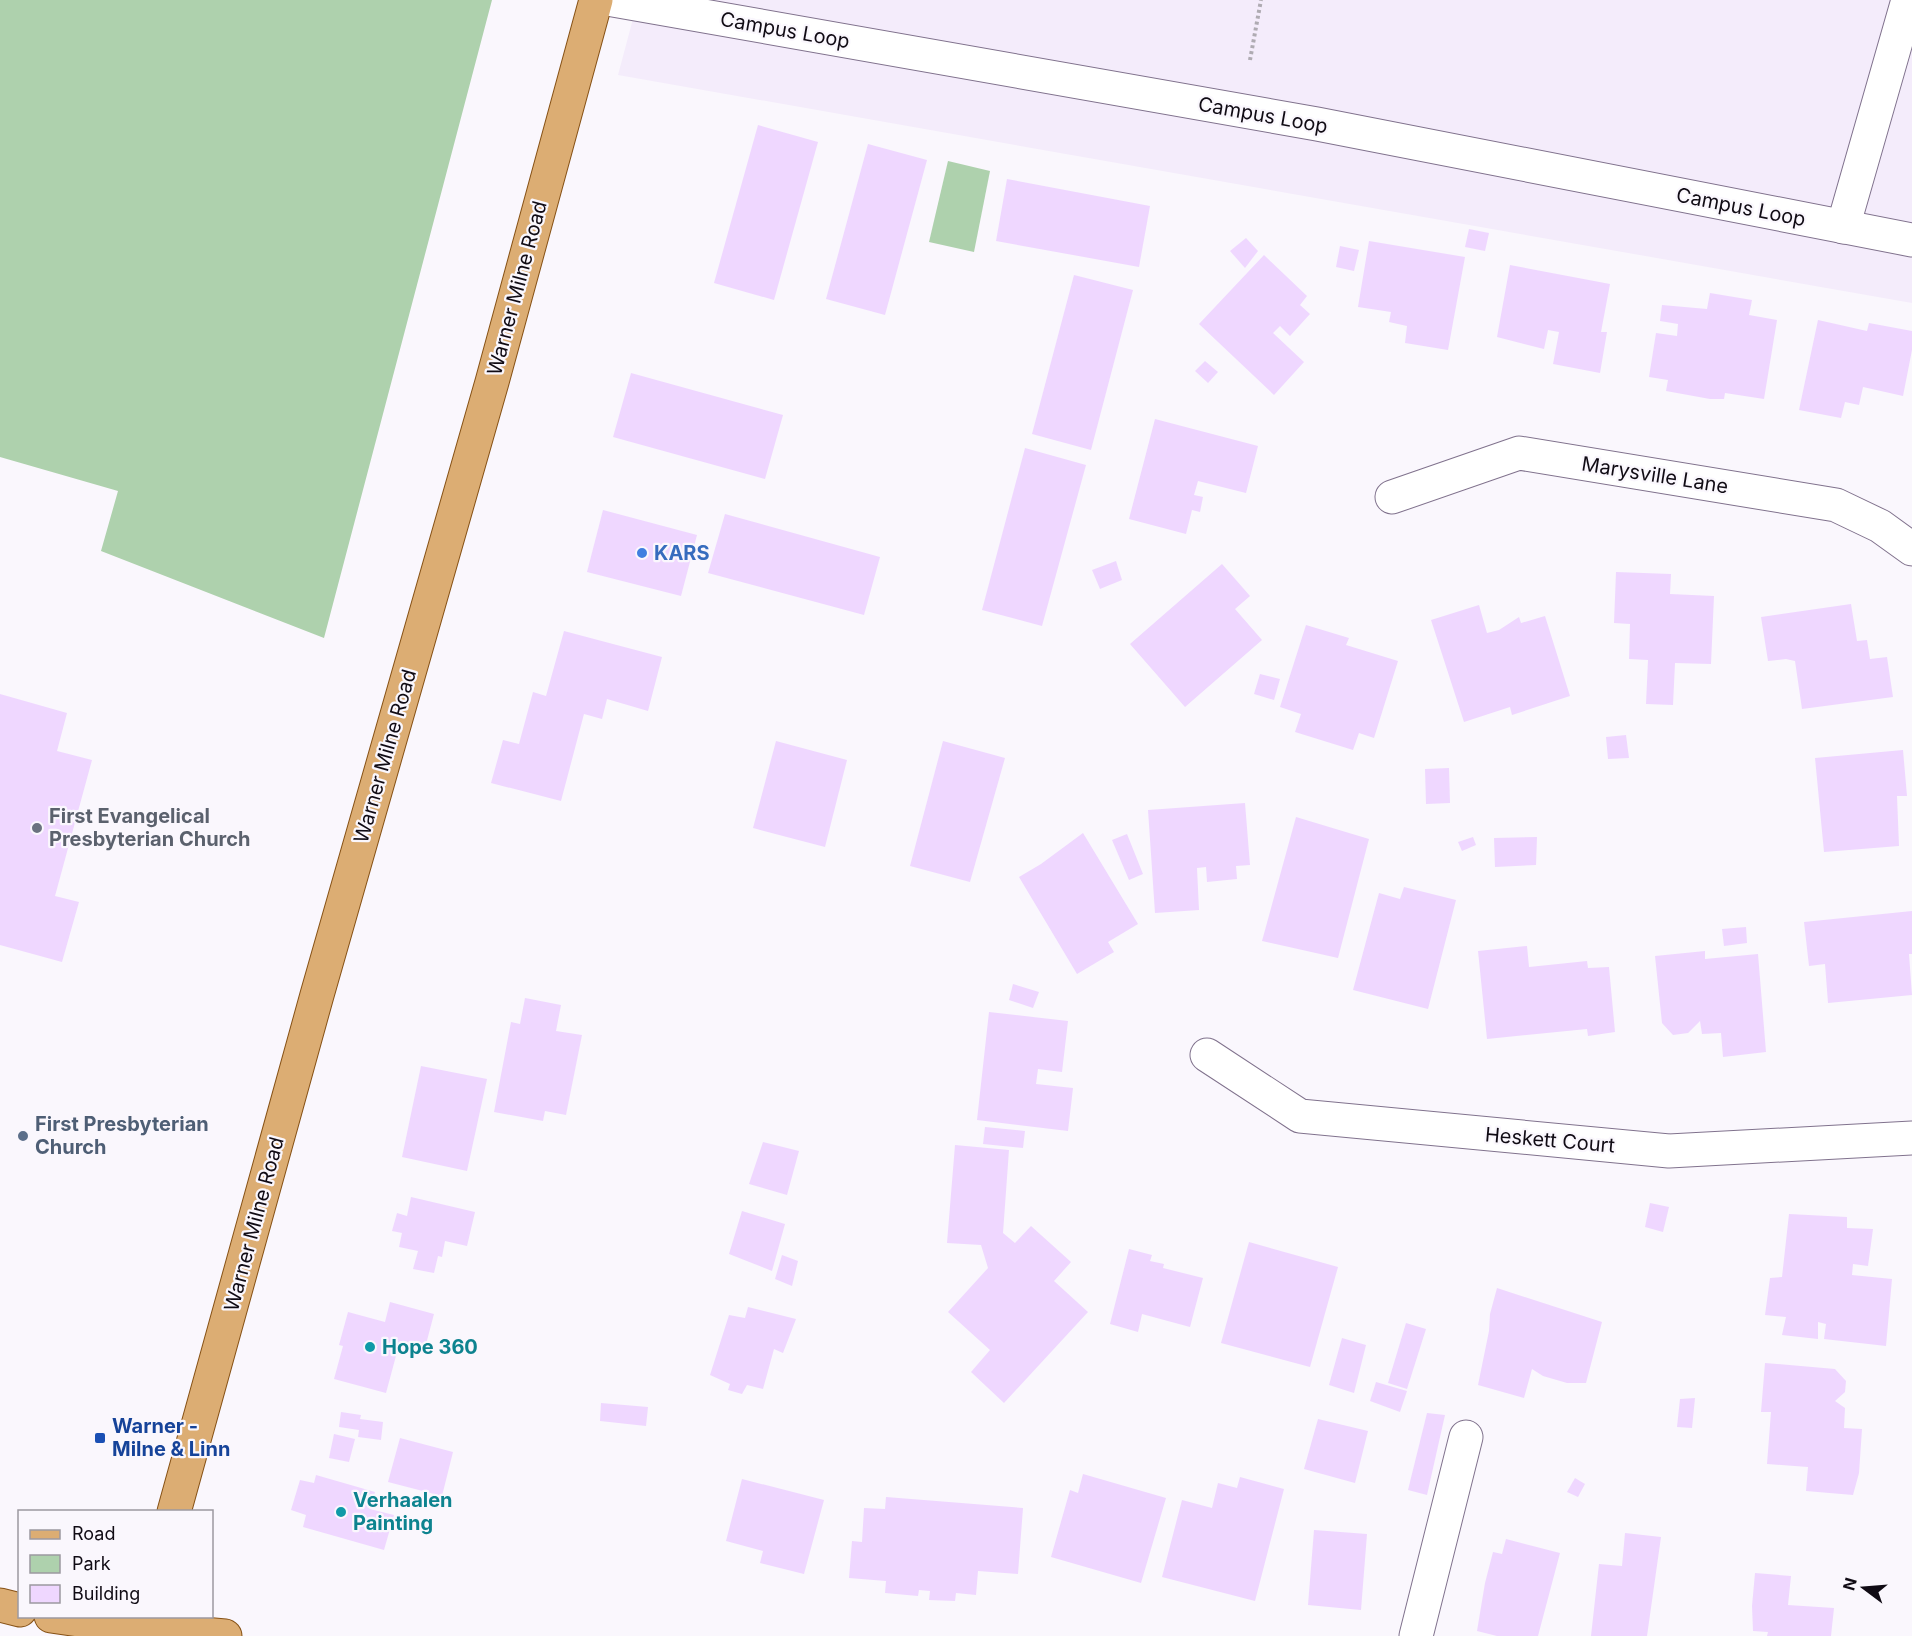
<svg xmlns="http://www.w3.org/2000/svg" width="1912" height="1636" viewBox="0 0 1912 1636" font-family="Inter,sans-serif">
  <rect width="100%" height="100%" fill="#faf7fd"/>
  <path fill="#f4ecfb" d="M638,0H1912V303L618,75Z"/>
  <g fill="#aed1ad">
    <path d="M0,0H492L324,638L101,551L118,491L0,457Z"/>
    <path d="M948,161L990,171L974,252L929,242Z"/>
  </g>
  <g fill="#efd7ff">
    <path d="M758,125L818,142L774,300L714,283Z"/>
    <path d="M868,144L927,160L885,315L826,299Z"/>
    <path d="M1007,179L1150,206L1139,267L996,241Z"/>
    <path d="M1469,229L1489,233L1485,251L1465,247Z"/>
    <path d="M1246,238L1258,251L1245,268L1230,251Z"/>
    <path d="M1369,241L1465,257L1448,350L1405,343L1407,326L1389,322L1391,312L1358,307Z"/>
    <path d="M1340,246L1359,250L1354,271L1336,267Z"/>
    <path d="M1264,255L1307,296L1300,305L1310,314L1290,336L1280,326L1273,333L1304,362L1274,395L1199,324Z"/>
    <path d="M1510,265L1610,284L1601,332H1607L1600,373L1553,364L1559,332L1548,330L1544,349L1497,337Z"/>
    <path d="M1074,275L1133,290L1091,450L1032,434Z"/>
    <path d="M1710,293L1752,300L1749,315L1777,320L1764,399L1725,393L1724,399H1710L1666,391L1668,380L1649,377L1656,333L1677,336L1678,324L1660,321L1662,305L1707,309Z"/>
    <path d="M1818,320L1867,331L1869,323L1912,331V350L1903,396L1863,387L1859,405L1845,402L1841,418L1799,410Z"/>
    <path d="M1205,361L1218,372L1208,383L1195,371Z"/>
    <path d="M631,373L783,415L765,479L613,437Z"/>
    <path d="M1155,419L1258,446L1246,493L1198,481L1194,495L1203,497L1200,512L1192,510L1186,534L1129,519Z"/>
    <path d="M1025,448L1086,465L1042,626L982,610Z"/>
    <path d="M603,510L697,535L681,596L587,572Z"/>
    <path d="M725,514L880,557L864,615L708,573Z"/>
    <path d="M1116,561L1122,580L1100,589L1092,570Z"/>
    <path d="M1222,564L1250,596L1235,609L1262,640L1185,707L1130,644Z"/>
    <path d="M1616,572L1671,574L1670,594L1714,596L1711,664L1675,663L1673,705L1646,704L1648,660L1629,659L1630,624L1614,623Z"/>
    <path d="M1851,604L1857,641L1867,640L1870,659L1887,657L1893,697L1802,709L1795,661L1786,659L1768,661L1761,617Z"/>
    <path d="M1479,605L1487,633L1499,630L1519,617L1521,623L1545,616L1570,696L1512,715L1510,707L1464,722L1431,620Z"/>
    <path d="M1306,625L1349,638L1346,645L1398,661L1374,738L1359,733L1353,750L1295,732L1301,714L1280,707Z"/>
    <path d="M564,631L662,657L648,711L607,699L602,719L584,714L561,801L491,783L503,740L519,744L533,692L546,696Z"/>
    <path d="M1260,674L1280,679L1274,700L1254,694Z"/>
    <path d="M0,694L67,713L57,751L92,760L55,896L79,902L62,962L0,945Z"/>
    <path d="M1626,735L1629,758L1608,759L1606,737Z"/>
    <path d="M776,741L847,760L825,847L753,828Z"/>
    <path d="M943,741L1005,758L970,882L910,866Z"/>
    <path d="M1903,750L1907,796H1897L1899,846L1824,852L1815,758Z"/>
    <path d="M1449,768L1450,803L1426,804L1425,769Z"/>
    <path d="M1245,803L1250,865L1236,866L1237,879L1207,882L1206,867L1197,868L1199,910L1155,913L1148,810Z"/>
    <path d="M1296,817L1369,839L1338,958L1262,941Z"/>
    <path d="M1083,833L1138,924L1108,942L1114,952L1077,974L1019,877L1041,864Z"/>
    <path d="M1127,834L1143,874L1129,880L1112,840Z"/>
    <path d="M1473,837L1476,845L1462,851L1458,842Z"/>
    <path d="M1537,837L1536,865L1495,867L1494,838Z"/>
    <path d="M1404,887L1456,900L1428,1009L1353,990L1379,893L1400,899Z"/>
    <path d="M1912,911V954H1909L1912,995L1828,1003L1825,964L1809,966L1804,922Z"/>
    <path d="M1746,927L1747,943L1724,946L1722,929Z"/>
    <path d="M1527,946L1529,967L1587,961L1588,968L1609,967L1615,1032L1588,1036L1587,1029L1487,1039L1478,951Z"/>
    <path d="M1705,951V959L1758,954L1766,1052L1723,1057L1721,1033L1702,1034L1700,1021L1688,1033L1673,1035L1662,1023L1655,956Z"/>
    <path d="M1013,984L1039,992L1033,1008L1009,1000Z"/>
    <path d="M525,998L561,1005L556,1031L582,1035L566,1115L545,1111L543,1121L494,1112L511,1022L520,1024Z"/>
    <path d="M989,1012L1068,1021L1062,1072L1038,1069L1036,1084L1073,1088L1068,1131L977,1120Z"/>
    <path d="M421,1066L487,1079L467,1171L402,1157Z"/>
    <path d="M985,1127L1025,1131L1023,1148L983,1144Z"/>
    <path d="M763,1142L799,1151L787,1195L749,1184Z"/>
    <path d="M955,1145L1009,1150L1003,1233L1015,1243L1031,1226L1071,1262L1054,1281L1088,1312L1004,1403L971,1372L990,1350L948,1312L988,1268L981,1245L947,1243Z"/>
    <path d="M411,1197L475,1212L467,1246L445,1241L442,1257L438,1256L434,1273L413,1269L418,1251L399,1247L402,1233L392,1231L397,1213L407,1216Z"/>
    <path d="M1650,1203L1669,1207L1663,1232L1645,1227Z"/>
    <path d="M742,1211L785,1224L772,1271L729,1254Z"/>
    <path d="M1789,1214L1847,1217V1228L1873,1229L1868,1266L1853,1264L1852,1275L1892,1279L1886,1346L1824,1339L1826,1324L1818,1322V1339L1782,1335L1786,1317L1765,1315L1770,1278L1782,1277Z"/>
    <path d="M1249,1242L1338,1267L1310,1367L1221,1343Z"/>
    <path d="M1129,1249L1152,1255L1150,1261L1164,1264L1163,1268L1203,1278L1190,1327L1142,1314L1138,1332L1110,1324Z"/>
    <path d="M782,1255L798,1261L792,1286L775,1279Z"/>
    <path d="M1497,1288L1602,1322L1586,1383H1567L1543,1376L1532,1369L1524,1398L1478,1385L1489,1331L1490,1314Z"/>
    <path d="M390,1302L434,1314L425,1348L400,1341L386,1393L334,1379L343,1346L339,1345L348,1312L385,1322Z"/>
    <path d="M748,1307L796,1319L783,1353L774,1349L763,1389L747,1385L742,1394L728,1390L730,1384L710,1375L729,1315L745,1318Z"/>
    <path d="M1406,1323L1426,1329L1407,1389L1388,1383Z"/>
    <path d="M1342,1338L1366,1345L1354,1393L1329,1385Z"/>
    <path d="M1765,1363L1835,1369L1846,1381L1845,1392L1835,1401L1845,1408L1844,1428L1862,1429L1859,1473L1853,1495L1806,1491L1808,1467L1767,1464L1771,1412H1761Z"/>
    <path d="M1376,1382L1407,1391L1400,1412L1370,1401Z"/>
    <path d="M1695,1398L1692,1428L1677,1427L1680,1399Z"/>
    <path d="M601,1403L648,1407L646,1426L600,1421Z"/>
    <path d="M341,1412L361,1415L360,1419L383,1422L381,1440L358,1437L359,1430L339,1427Z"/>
    <path d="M1427,1413L1445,1415L1427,1495L1408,1490Z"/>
    <path d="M1318,1419L1368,1431L1355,1483L1304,1469Z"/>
    <path d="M334,1434L355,1439L349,1462L329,1458Z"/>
    <path d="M400,1438L453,1452L442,1496L388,1482Z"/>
    <path d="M1083,1474L1166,1498L1141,1583L1051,1557L1070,1490L1078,1493Z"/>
    <path d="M316,1475L375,1492L370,1509L394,1515L384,1550L303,1527L306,1515L291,1510L300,1480L314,1483Z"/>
    <path d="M1240,1477L1284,1489L1255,1601L1162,1577L1182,1500L1212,1508L1218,1483L1237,1488Z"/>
    <path d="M1575,1478L1585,1484L1578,1497L1567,1492Z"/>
    <path d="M742,1479L824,1500L804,1574L760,1563L763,1551L726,1541Z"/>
    <path d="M886,1497L1023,1508L1018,1574L978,1571L976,1595L956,1593L955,1601L929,1600L930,1591L919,1590L918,1596L885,1593L886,1581L849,1578L852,1541L862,1542L864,1508L885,1509Z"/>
    <path d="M1314,1530L1367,1534L1361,1610L1308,1605Z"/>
    <path d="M1625,1533L1661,1537L1647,1636H1591L1599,1564L1622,1566Z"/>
    <path d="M1506,1539L1560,1553L1538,1636H1497L1477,1631L1485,1583L1493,1552L1502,1554Z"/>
    <path d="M1755,1573L1791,1576L1788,1605L1834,1608L1831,1636H1767L1768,1632L1753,1631L1752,1606Z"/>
  </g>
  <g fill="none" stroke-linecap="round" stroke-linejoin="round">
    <defs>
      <g id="minor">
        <path d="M613,0L1317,124L1912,240"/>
        <path d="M1843,227L1908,0"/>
        <path d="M1392,497L1519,453L1836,505L1880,526L1912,549"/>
        <path d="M1207,1055L1300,1116L1669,1151L1912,1138"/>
        <path d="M1416,1636L1466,1437"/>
      </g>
      <g id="major">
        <path d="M174,1512L317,995L492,382L596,0"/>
        <path d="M0,1605L20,1610"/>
        <path d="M51,1616L136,1628L225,1636"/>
      </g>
    </defs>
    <use href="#minor" stroke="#80728d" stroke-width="35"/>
    <use href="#major" stroke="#865115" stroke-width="35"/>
    <path stroke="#afabb2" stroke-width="4" stroke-dasharray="3 3" stroke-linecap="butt" d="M1250,60L1261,0"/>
    <use href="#minor" stroke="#fff" stroke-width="33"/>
    <use href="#major" stroke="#dcad73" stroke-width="33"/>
  </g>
  <circle fill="#3f7fe0" stroke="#faf7fd" stroke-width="2" cx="642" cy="553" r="6"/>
  <circle fill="#6b7280" stroke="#faf7fd" stroke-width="2" cx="37" cy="828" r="6"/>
  <circle fill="#5c6f8a" stroke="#faf7fd" stroke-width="2" cx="23" cy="1136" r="6"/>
  <g fill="#0f9aa8" stroke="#faf7fd" stroke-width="2">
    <circle cx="370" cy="1347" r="6"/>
    <circle cx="341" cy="1512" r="6"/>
  </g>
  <rect fill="#1a4fb4" stroke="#faf7fd" stroke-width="2" x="94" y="1432" width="12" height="12" rx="3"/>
  <g text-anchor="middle" stroke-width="4.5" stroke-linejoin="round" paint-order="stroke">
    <g font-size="20" fill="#100b14" stroke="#faf7fd">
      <text transform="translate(785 30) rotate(10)" y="7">Campus Loop</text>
      <text transform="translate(1263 115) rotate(10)" y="7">Campus Loop</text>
      <text transform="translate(1741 207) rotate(11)" y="7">Campus Loop</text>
      <text transform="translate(517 288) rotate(-75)" y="7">Warner Milne Road</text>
      <text transform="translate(1655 475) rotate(9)" y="7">Marysville Lane</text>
      <text transform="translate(385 756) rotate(-74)" y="7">Warner Milne Road</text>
      <text transform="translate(1550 1140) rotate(5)" y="7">Heskett Court</text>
      <text transform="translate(254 1224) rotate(-75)" y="7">Warner Milne Road</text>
    </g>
    <g font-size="20" font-weight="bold" fill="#366cbe" stroke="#faf7fd" text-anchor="start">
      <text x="654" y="560">KARS</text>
    </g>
    <g font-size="20" font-weight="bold" fill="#5b616d" stroke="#faf7fd" text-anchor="start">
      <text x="49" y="823">First Evangelical<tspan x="49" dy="23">Presbyterian Church</tspan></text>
    </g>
    <g font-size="20" font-weight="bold" fill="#4e5e75" stroke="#faf7fd" text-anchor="start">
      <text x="35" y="1131">First Presbyterian<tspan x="35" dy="23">Church</tspan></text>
    </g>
    <g font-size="20" font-weight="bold" fill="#0d838f" stroke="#faf7fd" text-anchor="start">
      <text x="382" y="1354">Hope 360</text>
      <text x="353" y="1507">Verhaalen<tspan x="353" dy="23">Painting</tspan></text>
    </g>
    <g font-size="20" font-weight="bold" fill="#164399" stroke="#faf7fd" text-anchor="start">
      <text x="112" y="1433">Warner -<tspan x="112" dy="23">Milne &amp; Linn</tspan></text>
    </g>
  </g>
  <rect x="18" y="1510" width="195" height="108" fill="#faf7fd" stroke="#9c99a0" stroke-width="1.5"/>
  <rect x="30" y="1530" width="30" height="9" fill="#dcad73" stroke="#9c99a0" stroke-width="1.5"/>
  <text x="72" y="1540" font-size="18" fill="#100b14">Road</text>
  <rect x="30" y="1555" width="30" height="18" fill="#aed1ad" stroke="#9c99a0" stroke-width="1.5"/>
  <text x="72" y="1570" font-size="18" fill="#100b14">Park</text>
  <rect x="30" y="1585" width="30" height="18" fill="#efd7ff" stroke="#9c99a0" stroke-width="1.5"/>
  <text x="72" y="1600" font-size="18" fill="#100b14">Building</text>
  <g transform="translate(1864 1588) rotate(286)" stroke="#faf7fd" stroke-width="4.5" paint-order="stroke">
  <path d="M0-4.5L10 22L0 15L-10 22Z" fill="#100b14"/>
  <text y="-9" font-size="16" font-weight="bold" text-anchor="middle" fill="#100b14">N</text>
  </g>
</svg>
